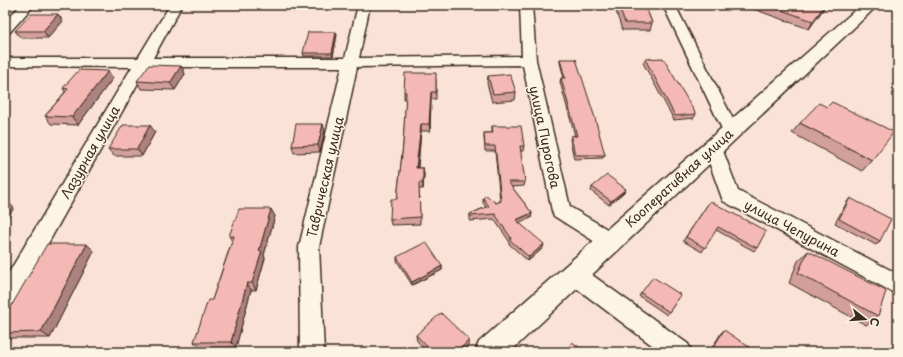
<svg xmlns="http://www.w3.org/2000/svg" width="903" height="357" viewBox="0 0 903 357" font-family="'Playpen Sans',sans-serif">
  <rect width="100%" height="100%" fill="#fae3d6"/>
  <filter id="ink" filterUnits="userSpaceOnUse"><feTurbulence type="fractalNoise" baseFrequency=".025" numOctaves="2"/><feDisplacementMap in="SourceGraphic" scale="8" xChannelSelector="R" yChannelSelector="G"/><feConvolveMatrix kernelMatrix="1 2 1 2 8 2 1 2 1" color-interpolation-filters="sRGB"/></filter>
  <g filter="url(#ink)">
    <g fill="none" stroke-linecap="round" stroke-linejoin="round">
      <defs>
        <g id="minor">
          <path d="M21,5H34L10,32L5,33V21Z"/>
          <path d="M170,5H182L153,58H345L358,5H370L359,58L522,56L520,5H532L536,60L570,207L617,235L620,241L617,247L610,249L603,247L554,216L552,211L523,65L357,67L319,247L324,352H300L299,247L342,67H147L13,306L5,309V279L132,67L5,66V58H138Z"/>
          <path d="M663,5H675L739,131L737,135L731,137L725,135L723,131Z"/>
          <path d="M713,142L719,144L722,148L738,191L898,274V295L723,201L704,148L707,144Z"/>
          <path d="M574,265L581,267L688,344L692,352H661L567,281L564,274L567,267Z"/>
        </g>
        <path id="tertiary" d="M861,5H878L510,352H475L479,342Z"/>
      </defs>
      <use href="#minor" stroke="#3b2a1e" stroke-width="3"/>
      <use href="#tertiary" stroke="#3b2a1e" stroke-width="3"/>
      <use href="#minor" fill="#fcf5e5" fill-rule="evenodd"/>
      <use href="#tertiary" fill="#fcf5e5" fill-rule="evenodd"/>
    </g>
    <g fill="#d29f9b" stroke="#3b2a1e">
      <path d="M5,5H14L9,10H5Z"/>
      <path d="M615,5H645L652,23L650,30H622L615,8Z"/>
      <path d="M742,5H825L809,29Z"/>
      <path d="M63,21L48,38H21L15,31Z"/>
      <path d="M337,35L333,56H304L303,53Z"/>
      <path d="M560,59L605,155L603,158L574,159L570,140L571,136H575L560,82L561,78H564L560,63Z"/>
      <path d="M645,59L696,114L694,118L674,120L643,63Z"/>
      <path d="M181,66L185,74L175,90L141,89L137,81Z"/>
      <path d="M488,76L516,92L515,100L492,102L487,83Z"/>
      <path d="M113,78L78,125L51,124L45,116L65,92L63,88Z"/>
      <path d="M436,79V99H431L430,131H421L418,168H423L424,175L423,189H419L420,224L391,225L390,219L397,199L403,145L406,99H404V92Z"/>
      <path d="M800,123L872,160L862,171L792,133Z"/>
      <path d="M492,126L524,146L523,151H520L525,182L524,186L512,187L532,213L531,218L519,223L543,248L528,261L509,244V241L494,219L470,221V214L486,207L483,203V198L496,203L500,201L495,151H485L484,138V133H492Z"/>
      <path d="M325,131L320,152L294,153L292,146Z"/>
      <path d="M155,132L142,156H114L108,149Z"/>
      <path d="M592,187L626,189L624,192L609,205L591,191Z"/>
      <path d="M850,198L880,241L876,245L835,223L847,202Z"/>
      <path d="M710,201L757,248L754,251L716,230L702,252L683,241Z"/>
      <path d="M275,216L264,255L265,258L256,290H251L236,347L200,348L194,342L212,300L232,241L229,236Z"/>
      <path d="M94,251L50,338H5V317Z"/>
      <path d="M808,251L878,316L866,325L789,283L798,261Z"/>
      <path d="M397,257L442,266V270L412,285L397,261Z"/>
      <path d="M641,293L681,295L667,315L639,296Z"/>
      <path d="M724,330L746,352H712L710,351L721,333Z"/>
      <path d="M416,335L469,340V346L462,352H427L417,341Z"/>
    </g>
    <g fill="#ab827e" stroke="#3b2a1e">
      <path d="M5,5H14L9,10Z"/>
      <path d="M825,5L823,10L809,29L813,21Z"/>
      <path d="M58,14L63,21L48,38L43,31Z"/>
      <path d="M336,32L337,35L333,56L332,53Z"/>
      <path d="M181,66L185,74L175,90L170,83Z"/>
      <path d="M5,71L11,78L5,85Z"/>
      <path d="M108,71L113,78L78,125L72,117Z"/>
      <path d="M431,92V99L430,131L429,124Z"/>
      <path d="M323,124L325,131L320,152L318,145Z"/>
      <path d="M421,124V131L417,175L416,168Z"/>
      <path d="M150,125L155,132L142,156L137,149Z"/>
      <path d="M423,168L424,175L423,189Z"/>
      <path d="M626,189L624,192L609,205L611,201Z"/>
      <path d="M6,200L14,208L5,222V202Z"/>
      <path d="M271,209L275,216L264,255L265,258L256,290L252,283L259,251Z"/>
      <path d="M532,213L531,218L515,225L516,220Z"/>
      <path d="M87,244L94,251L50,338L41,332Z"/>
      <path d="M544,244L543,248L528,261L529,257Z"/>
      <path d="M442,266V270L412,285V282Z"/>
      <path d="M247,283L251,290L236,347L231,342Z"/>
      <path d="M469,340V346L462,352H457Z"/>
    </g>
    <g fill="#f4b9b4" stroke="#3b2a1e">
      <path d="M618,5H645L652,23H625Z"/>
      <path d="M767,5H825L813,21Z"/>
      <path d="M31,14H58L43,31H15Z"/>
      <path d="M308,32H336L332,53H303Z"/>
      <path d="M663,58L696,114L675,116L645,59Z"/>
      <path d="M560,59H576L595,118L605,155H575L571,136H577L561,78H565Z"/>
      <path d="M149,65L181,66L170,83L137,81Z"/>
      <path d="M79,70L108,71L72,117L45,116L68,89L63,88Z"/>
      <path d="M405,73H436V92H431L429,124H421L416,168H423V183H419L420,217L390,219L391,199H397L403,145L406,92H404Z"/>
      <path d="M510,74L516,92L493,94L488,76Z"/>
      <path d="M832,102L894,132L872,160L800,123L819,103L827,107Z"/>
      <path d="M296,124H323L318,145L292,146Z"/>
      <path d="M123,125H150L137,149H108Z"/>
      <path d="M492,126H521L524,146H520L525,182H508L532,213L516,220L544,244L529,257L510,240L511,238L495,214L470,216V214L489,206L483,198L486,195L496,203L501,201L495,146H485L484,133H493Z"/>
      <path d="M607,175L626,189L611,201L592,187Z"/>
      <path d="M850,198L891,219L880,241L839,219Z"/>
      <path d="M710,201L766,231L757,248L718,227L705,248L686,237Z"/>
      <path d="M239,209H271L259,251H262L252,283H247L231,342H194L208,300H212L234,236H229Z"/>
      <path d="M426,242L442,266L412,282L397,257Z"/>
      <path d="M47,244H87L41,332L5,333V317Z"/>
      <path d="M808,251L886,291L878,316L798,273Z"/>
      <path d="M653,277L681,295L669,312L641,293Z"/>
      <path d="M441,313L469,340L457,352H432L416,335Z"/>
      <path d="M724,330L749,347L746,352H719L713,348Z"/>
      <path d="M572,342L586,352H565Z"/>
    </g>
  </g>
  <g text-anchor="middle" stroke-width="3" stroke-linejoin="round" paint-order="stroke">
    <g font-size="13" fill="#3b2a1e" stroke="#fcf5e5">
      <text transform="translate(545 137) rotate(78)" y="5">улица Пирогова</text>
      <text transform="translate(90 152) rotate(-60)" y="5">Лазурная улица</text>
      <text transform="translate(325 177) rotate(-77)" y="5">Таврическая улица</text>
      <text transform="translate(679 178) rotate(-42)" y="5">Кооперативная улица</text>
      <text transform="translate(792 228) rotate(28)" y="5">улица Чепурина</text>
    </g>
  </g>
  <rect width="903" height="357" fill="none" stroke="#fcf5e5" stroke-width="20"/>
  <rect x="10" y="10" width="883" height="337" fill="none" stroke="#3b2a1e" stroke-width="1.5" filter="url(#ink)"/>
  <g transform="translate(865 319) rotate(107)" stroke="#fcf5e5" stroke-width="3" paint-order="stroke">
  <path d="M0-3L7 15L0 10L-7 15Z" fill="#3b2a1e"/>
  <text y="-6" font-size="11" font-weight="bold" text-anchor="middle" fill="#3b2a1e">С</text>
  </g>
</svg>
